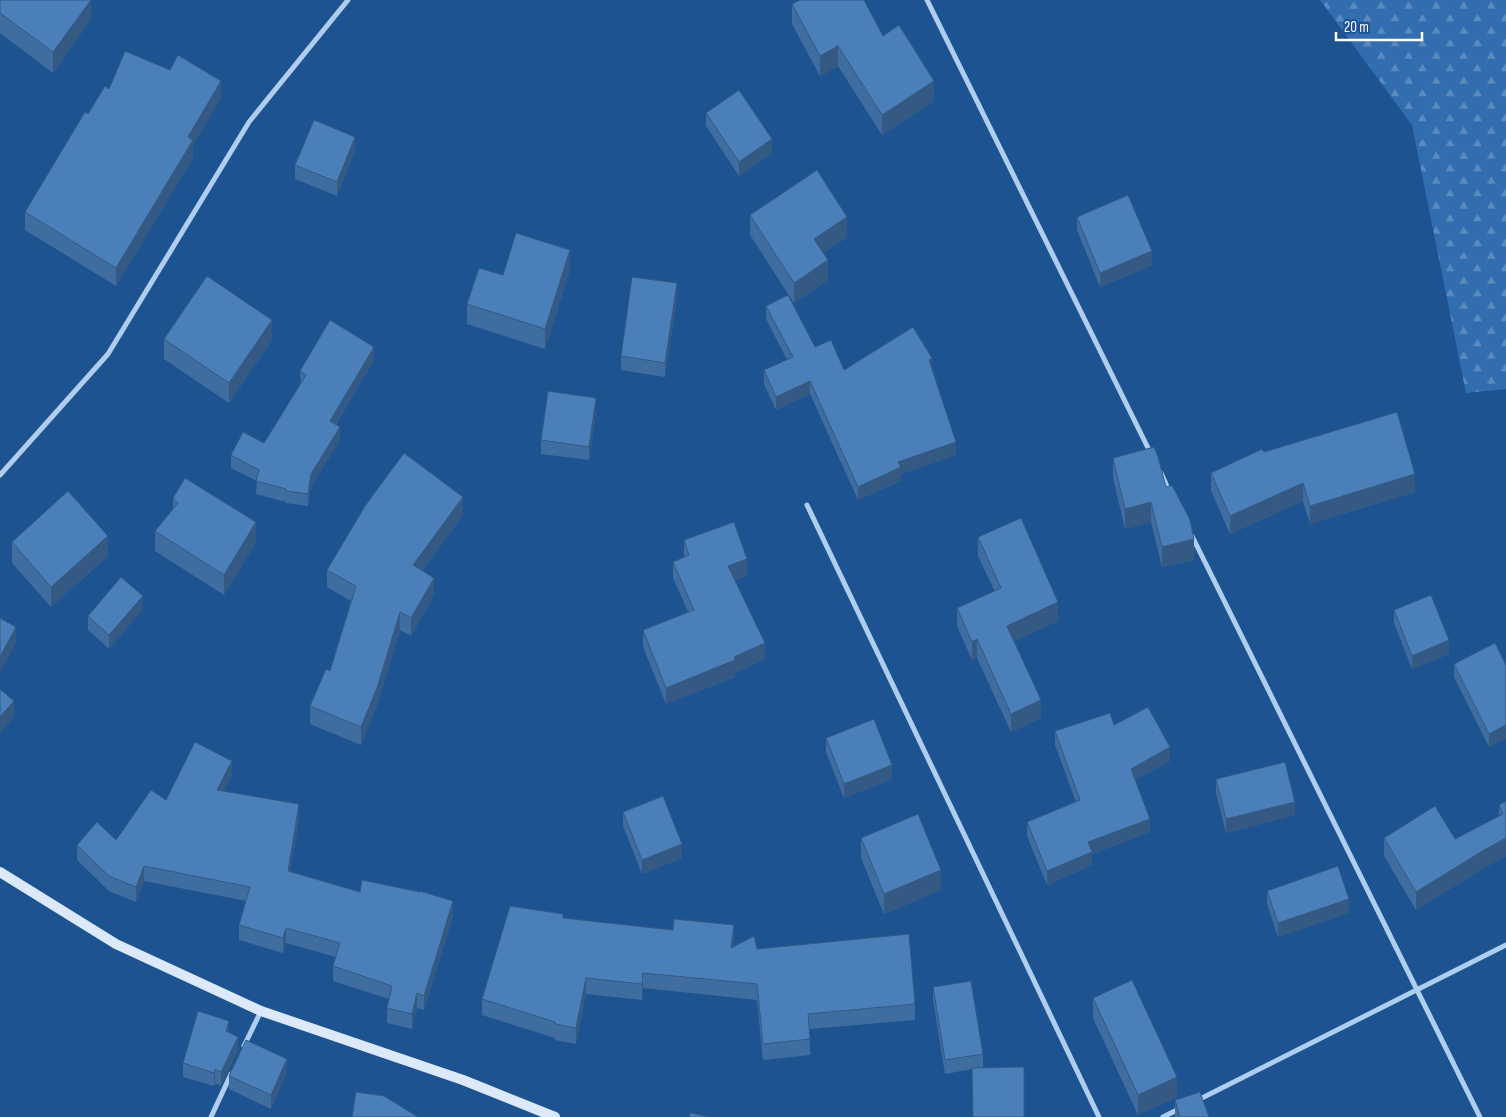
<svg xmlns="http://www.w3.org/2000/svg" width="1506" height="1117" viewBox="0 0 1506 1117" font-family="'Sofia Sans Condensed',sans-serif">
  <defs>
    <pattern id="forest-firs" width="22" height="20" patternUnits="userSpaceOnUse" patternTransform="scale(1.25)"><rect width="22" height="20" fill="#326daf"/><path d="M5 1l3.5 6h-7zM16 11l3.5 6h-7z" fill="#5b8abf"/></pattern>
  </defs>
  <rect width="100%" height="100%" fill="#1e5391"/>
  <path fill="url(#forest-firs)" d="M1320,0H1506V389L1466,393L1412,125Z"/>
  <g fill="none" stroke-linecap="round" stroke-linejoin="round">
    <g stroke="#afcdee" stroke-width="5">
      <path d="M927,0L1151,454"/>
      <path d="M1161,473L1170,493"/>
      <path d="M0,475L108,354L249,122L348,0"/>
      <path d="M807,505L1099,1117"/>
      <path d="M1192,536L1480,1117"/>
      <path d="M244,1046L261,1011"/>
      <path d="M1196,1101L1506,945"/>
      <path d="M211,1117L231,1074"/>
      <path d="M1163,1117L1179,1109"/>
    </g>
    <path stroke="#dce9fa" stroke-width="10" d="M0,872L116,944L261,1011L463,1080L555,1117"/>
  </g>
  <g fill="#406da0">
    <path d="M0,0H91V19L53,73L0,33Z"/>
    <path d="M792,4L883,36L934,101L882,135L838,66L820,76L792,24Z"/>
    <path d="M109,89L221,98L193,145V158L116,286L25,230V212L88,114Z"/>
    <path d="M706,113L772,153L739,176L706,126Z"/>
    <path d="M355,151L337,196L295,179V165Z"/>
    <path d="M750,215L847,237L823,253L828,280L794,303L750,235Z"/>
    <path d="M1077,217L1152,265L1100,287L1077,230Z"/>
    <path d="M570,270L545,349L467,324V304L503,275Z"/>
    <path d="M677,297L665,377L621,370V356Z"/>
    <path d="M766,306L815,347L844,370L932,369L956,455L901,474V481L858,500L810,394L776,410L764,384V370L787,360L766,319Z"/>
    <path d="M164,339L272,340L229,403L164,359Z"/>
    <path d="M374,360L336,424L340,440L311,486L308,506L286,503V502L256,494L257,481L231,468V455L264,443L301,384L300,371Z"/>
    <path d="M596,412L589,460L541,454V440Z"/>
    <path d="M1264,452L1415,492L1310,524L1303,501L1230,534L1211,491V473Z"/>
    <path d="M1113,458L1166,487L1194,560L1162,567L1151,522L1125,529L1113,478Z"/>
    <path d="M173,498L256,542L224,595L155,551V531L173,510Z"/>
    <path d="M463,515L422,571L434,595L411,636L400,630L377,705L361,745L310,724V706L330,671L351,601L327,587V570Z"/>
    <path d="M978,537L1058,621L1014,641L1041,718L1011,732L977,658L972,660L957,626V608L995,592L978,556Z"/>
    <path d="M684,540L747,576L735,580L765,659L735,673V677L666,704L643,647V630L688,612L673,578V562L684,557Z"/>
    <path d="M12,542L108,556L51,607L12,563Z"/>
    <path d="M143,609L109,649L88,630V616Z"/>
    <path d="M1394,610L1449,654L1412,669L1394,623Z"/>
    <path d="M1495,643L1489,747L1454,677V664Z"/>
    <path d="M1114,725L1170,761L1135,780L1150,832L1092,854V865L1047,885L1027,836V822L1076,802L1055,745V731Z"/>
    <path d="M826,738L892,779L844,798L826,752Z"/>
    <path d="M232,775L224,791L299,819L290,872L360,892L453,916L424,1010L417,1008L412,1029L387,1023V1008L389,999L333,981V966L336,957L286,943L283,953L239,940V925L246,901L144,881L136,902L109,891L77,860V845L116,840L166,800Z"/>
    <path d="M1216,779L1295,815L1226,833L1216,793Z"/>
    <path d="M1506,801V856L1484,868L1416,910L1384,856V838L1455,839L1499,816V805Z"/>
    <path d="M623,812L682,858L642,874L623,826Z"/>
    <path d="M861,838L941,890L884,914L861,858Z"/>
    <path d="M1267,891L1349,913L1278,937L1267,904Z"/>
    <path d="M563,918L734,941L733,947L757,949L915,1004V1020L810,1029V1055L763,1060L757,1000L643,988L642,1000L586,994L576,1044L555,1040V1038L482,1015V999Z"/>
    <path d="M933,987L983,1054V1067L945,1074L933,1000Z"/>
    <path d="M1093,998L1177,1097L1138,1115L1093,1018Z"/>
    <path d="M229,1033L238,1050L221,1086L215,1083L214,1086L183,1077V1063Z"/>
    <path d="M287,1072L271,1109L229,1089V1076Z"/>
    <path d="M1175,1100L1209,1117H1175Z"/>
  </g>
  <g fill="#345982">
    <path d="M91,0V19L53,73V52Z"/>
    <path d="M838,46V66L820,76V56Z"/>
    <path d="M221,81V98L193,145V158L116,286V268L188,137Z"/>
    <path d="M934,81V101L882,135V115Z"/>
    <path d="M355,137V151L337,196V182Z"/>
    <path d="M772,139V153L739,176V162Z"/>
    <path d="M847,217V237L814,259V239Z"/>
    <path d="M570,250V270L545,349V329Z"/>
    <path d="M1152,251V265L1100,287V273Z"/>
    <path d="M828,260V280L794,303V283Z"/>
    <path d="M677,283V297L665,377V363Z"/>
    <path d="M272,320V340L229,403V383Z"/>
    <path d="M374,347V360L330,433V421Z"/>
    <path d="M932,358V371L929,360Z"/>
    <path d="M810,381V394L776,410V397Z"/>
    <path d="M596,398V412L589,460V447Z"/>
    <path d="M340,427V440L311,486L308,506V494L311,474Z"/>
    <path d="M956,442V455L901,474V481L858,500V487L898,462Z"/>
    <path d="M1415,474V492L1310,524V506Z"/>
    <path d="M1303,483V501L1230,534V516Z"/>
    <path d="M463,497V515L413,583V565Z"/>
    <path d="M1151,502V522L1125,529V509Z"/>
    <path d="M256,522V542L224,595V575Z"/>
    <path d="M108,536V556L51,607V587Z"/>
    <path d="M1194,539V560L1162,567V547Z"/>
    <path d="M747,559V576L728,582V566Z"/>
    <path d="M434,578V595L411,636V618Z"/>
    <path d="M143,596V609L109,649V635Z"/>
    <path d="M1058,602V621L1007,644V626Z"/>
    <path d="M400,612V630L377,705L361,745V727Z"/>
    <path d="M16,627V643L0,673V657Z"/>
    <path d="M977,639V658L972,660V642Z"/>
    <path d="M1449,640V654L1412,669V656Z"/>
    <path d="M765,643V659L735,673V677L666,704V688Z"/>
    <path d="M1041,700V718L1011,732V714Z"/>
    <path d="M14,701V717L0,733V717Z"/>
    <path d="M1506,725V739L1489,747V734Z"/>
    <path d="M1170,747V761L1131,782V769Z"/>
    <path d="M232,761V775L217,805V790Z"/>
    <path d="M892,765V779L844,798V784Z"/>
    <path d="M1295,802V815L1226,833V819Z"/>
    <path d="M299,804V819L288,886V871Z"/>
    <path d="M1150,819V832L1092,854V865L1047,885V871L1088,842Z"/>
    <path d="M1506,838V856L1484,868L1416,910V892L1484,850Z"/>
    <path d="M682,844V858L642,874V860Z"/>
    <path d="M144,866V881L136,902V887Z"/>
    <path d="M941,870V890L884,914V894Z"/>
    <path d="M1349,899V913L1278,937V923Z"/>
    <path d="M453,901V916L424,1010V996Z"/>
    <path d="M734,925V941L731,964V948Z"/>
    <path d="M286,928V943L283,953V938Z"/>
    <path d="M643,973V988L642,1000V984Z"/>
    <path d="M586,978V994L576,1044V1028Z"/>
    <path d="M417,993V1008L412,1029V1014Z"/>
    <path d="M229,1021V1035L226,1031Z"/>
    <path d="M238,1037V1050L221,1086V1072Z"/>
    <path d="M287,1059V1072L271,1109V1095Z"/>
    <path d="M215,1069V1083L214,1086V1073Z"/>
    <path d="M1177,1077V1097L1138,1115V1095Z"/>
  </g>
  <g fill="#4b7fba" stroke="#345982">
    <path d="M0,0H91L53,52L0,13Z"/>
    <path d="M800,0H864L883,36L899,25L934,81L882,115L838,46L820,56L792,4Z"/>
    <path d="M125,51L170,70L178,55L221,81L188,137L193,140L116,268L25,212L85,112L88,114L105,86L109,89Z"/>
    <path d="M739,90L772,139L739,162L706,113Z"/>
    <path d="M314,120L355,137L337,182L295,165Z"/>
    <path d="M817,170L847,217L814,239L828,260L794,283L750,215Z"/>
    <path d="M1128,195L1152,251L1100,273L1077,217Z"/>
    <path d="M516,233L570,250L545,329L467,304L479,268L503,275Z"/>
    <path d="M207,276L272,320L229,383L164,339Z"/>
    <path d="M632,277L677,283L665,363L621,356Z"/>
    <path d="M788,295L815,347L831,340L844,370L913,327L932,358L929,360L956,442L898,462L901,467L858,487L810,381L776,397L764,370L793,357L766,306Z"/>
    <path d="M330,320L374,347L330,421L340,427L311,474L308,494L286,491V489L256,481L259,470L231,455L243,432L264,443L306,375L300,371Z"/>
    <path d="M548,391L596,398L589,447L541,440Z"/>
    <path d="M1397,412L1415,474L1310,506L1303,483L1230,516L1211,473L1262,449L1264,452Z"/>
    <path d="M1154,447L1158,457L1166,487L1172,485L1190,520L1194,539L1162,547L1151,502L1125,509L1113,458Z"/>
    <path d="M404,453L463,497L413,565L434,578L411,618L400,612L377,688L361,727L310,706L326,669L330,671L356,586L327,570L365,506Z"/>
    <path d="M185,478L256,522L224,575L155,531L178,503L173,498Z"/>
    <path d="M68,491L108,536L51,587L12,542Z"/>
    <path d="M1021,518L1058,602L1007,626L1041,700L1011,714L977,639L972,642L957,608L1001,588L978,537Z"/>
    <path d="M734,522L747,559L728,566L765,643L734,657L735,660L666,688L643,630L694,610L673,562L689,555L684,540Z"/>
    <path d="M121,577L143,596L109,635L88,616Z"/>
    <path d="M1431,595L1449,640L1412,656L1394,610Z"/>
    <path d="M0,618L16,627L0,657Z"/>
    <path d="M1495,643L1506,665V725L1489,734L1454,664Z"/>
    <path d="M0,689L14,701L0,717Z"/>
    <path d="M1148,707L1170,747L1131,769L1150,819L1088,842L1092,852L1047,871L1027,822L1080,800L1055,731L1110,713L1114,725Z"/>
    <path d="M874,719L892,765L844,784L826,738Z"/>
    <path d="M195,742L232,761L217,790L299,804L288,871L360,892L362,880L420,892V891L453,901L424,996L417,993L412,1014L387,1008L392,986L333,966L340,943L286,928L283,938L239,925L250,887L144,866L136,887L109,876L77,845L97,822L116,840L151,790L166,800Z"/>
    <path d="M1285,762L1295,802L1226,819L1216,779Z"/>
    <path d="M663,796L682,844L642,860L623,812Z"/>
    <path d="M1506,801V838L1484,850L1416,892L1384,838L1435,806L1455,839L1503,814L1499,805Z"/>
    <path d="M918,814L941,870L884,894L861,838Z"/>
    <path d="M1338,866L1349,899L1278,923L1267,891Z"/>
    <path d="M510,906L563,914V918L673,930L674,919L734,925L731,948L754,936L757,949L909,934L915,1004L808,1014L810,1039L763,1044L757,984L643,973L642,984L586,978L576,1028L555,1024V1022L482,999Z"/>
    <path d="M1132,980L1177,1077L1138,1095L1093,998Z"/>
    <path d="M971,981L983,1054L945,1060L933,987Z"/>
    <path d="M198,1011L229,1021L226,1031L238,1037L221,1072L215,1069L214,1073L183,1063Z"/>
    <path d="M246,1040L287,1059L271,1095L229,1076Z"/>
    <path d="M1024,1067V1117H973L972,1068Z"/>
    <path d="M356,1092L384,1096L418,1117H352Z"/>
    <path d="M1200,1092L1209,1117H1180L1175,1100Z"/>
    <path d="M690,1113L710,1117H689Z"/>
  </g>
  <path d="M1336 32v8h86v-8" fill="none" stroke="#ffffff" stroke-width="2.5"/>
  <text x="1344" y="32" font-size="15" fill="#ffffff" stroke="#1e5391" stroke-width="4" paint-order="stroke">20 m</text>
</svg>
